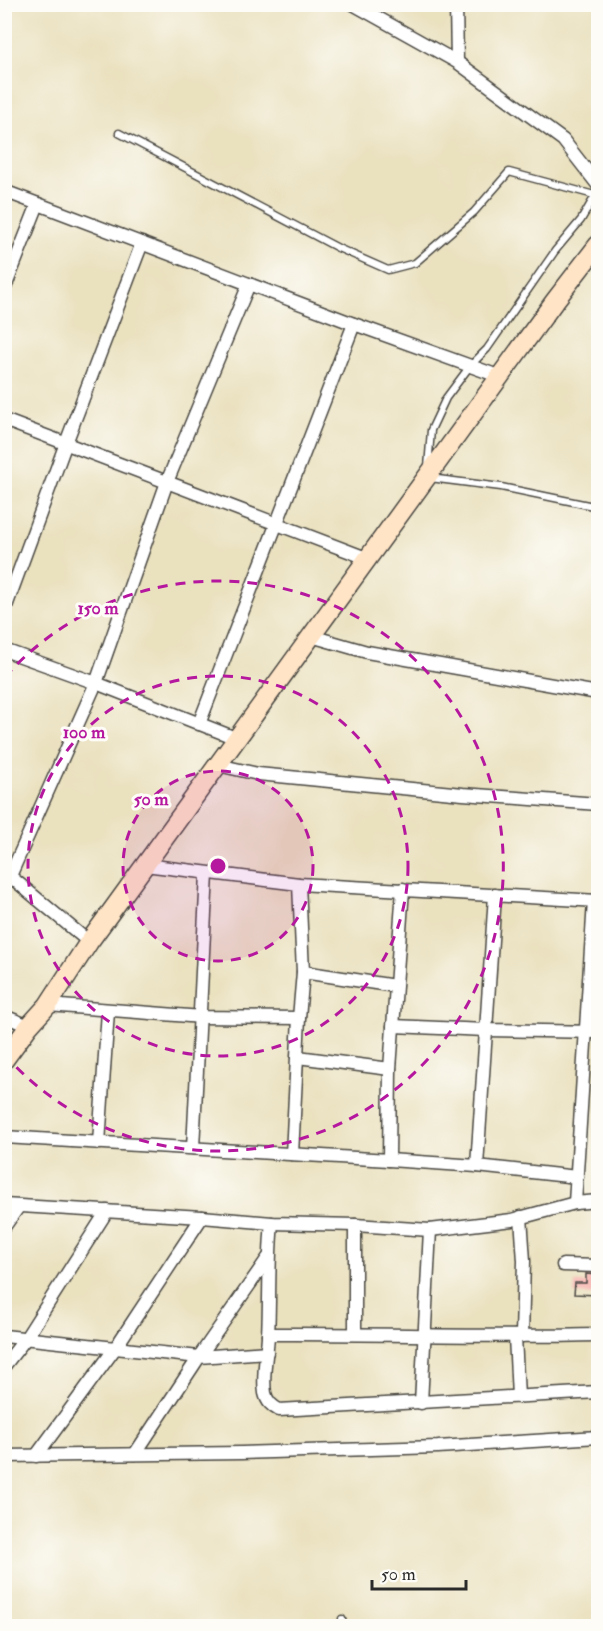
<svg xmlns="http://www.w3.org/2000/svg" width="603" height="1631" viewBox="0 0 603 1631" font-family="'IM FELL Double Pica',serif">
  <rect width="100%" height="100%" fill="#fdfcf7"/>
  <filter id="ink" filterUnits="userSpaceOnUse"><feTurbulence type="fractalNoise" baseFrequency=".0167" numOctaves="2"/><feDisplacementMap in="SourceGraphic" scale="12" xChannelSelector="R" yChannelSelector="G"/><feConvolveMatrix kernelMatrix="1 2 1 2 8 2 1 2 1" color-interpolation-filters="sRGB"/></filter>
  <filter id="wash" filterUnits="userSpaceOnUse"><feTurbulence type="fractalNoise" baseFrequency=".008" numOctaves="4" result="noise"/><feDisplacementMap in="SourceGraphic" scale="24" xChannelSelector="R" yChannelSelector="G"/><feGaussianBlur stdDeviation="1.35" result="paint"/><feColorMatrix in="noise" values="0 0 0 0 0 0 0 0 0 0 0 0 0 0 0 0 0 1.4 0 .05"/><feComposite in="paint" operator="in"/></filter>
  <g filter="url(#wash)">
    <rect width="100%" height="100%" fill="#eae1bf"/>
    <g id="blocks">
      <path fill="#f5afaa" d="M586,1274L598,1275V1295L574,1294L575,1283H586Z"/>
    </g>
  </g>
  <g filter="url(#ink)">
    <use href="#blocks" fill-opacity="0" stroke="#484641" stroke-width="1.5"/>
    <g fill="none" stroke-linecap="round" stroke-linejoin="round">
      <defs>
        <g id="lane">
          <path d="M119,133L338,248L388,270L415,263L474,212L509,172L598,196"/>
          <path d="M428,467L431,430L446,398L470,366L487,349L555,251L581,220L595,196"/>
          <path d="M430,478L501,487L598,507"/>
          <path d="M342,1619L343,1626"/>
        </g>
        <g id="street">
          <path d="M353,4L457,62L563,140L598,185"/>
          <path d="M456,4L457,62"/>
          <path d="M4,191L354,324L501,377"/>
          <path d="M4,290L38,204"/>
          <path d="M4,420L369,559"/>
          <path d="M4,612L66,443L142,243"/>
          <path d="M311,636L367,652L598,693"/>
          <path d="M4,650L96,683L238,739"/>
          <path d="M199,724L354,324"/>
          <path d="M218,765L258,774L463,794L598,804"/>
          <path d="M145,865L299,884L598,901"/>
          <path d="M5,872L89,942"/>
          <path d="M10,876L96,683L167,482L249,284"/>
          <path d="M303,972L395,986"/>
          <path d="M48,1005L202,1017L299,1018"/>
          <path d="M4,1016L29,1026"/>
          <path d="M393,1026L486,1030L598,1032"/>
          <path d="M298,1057L390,1069"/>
          <path d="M4,1137L389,1160L477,1166L577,1177"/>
          <path d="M99,1143L108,1011"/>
          <path d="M193,1148L207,874"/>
          <path d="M292,1154L299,1018L303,972L299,884"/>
          <path d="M389,1160L390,1069L403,889"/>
          <path d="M477,1166L495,895"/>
          <path d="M575,1203L594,901"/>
          <path d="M4,1205L202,1217L272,1223L355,1225L430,1230L512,1220L575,1203L598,1201"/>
          <path d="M521,1217L524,1261L522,1336"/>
          <path d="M272,1223C268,1261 270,1298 268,1336C267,1354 262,1375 265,1393C267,1402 272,1406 279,1410L598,1392"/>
          <path d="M355,1225V1333"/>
          <path d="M4,1227L19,1206"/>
          <path d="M563,1265L598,1266"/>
          <path d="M268,1334C378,1333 488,1338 598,1335"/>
          <path d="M4,1336L199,1357L268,1258"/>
          <path d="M515,1336L518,1397"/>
          <path d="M4,1366L26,1338L107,1211"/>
          <path d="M421,1403L430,1230"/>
          <path d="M135,1454L199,1357L267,1352"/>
          <path d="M4,1456L242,1453L438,1447L598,1437"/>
          <path d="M36,1456L116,1347L202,1217"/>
        </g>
        <path id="secondary" d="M4,1060L29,1026L48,1005L89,942L554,302L598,245"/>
      </defs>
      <use href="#lane" stroke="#484641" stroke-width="9"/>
      <use href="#street" stroke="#484641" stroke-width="15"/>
      <use href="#secondary" stroke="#484641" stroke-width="21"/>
      <use href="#lane" stroke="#fff" stroke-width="6"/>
      <use href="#street" stroke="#fff" stroke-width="12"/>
      <use href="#secondary" stroke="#ffe4c6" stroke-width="18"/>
    </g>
  </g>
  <circle cx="218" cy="866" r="95" fill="#b5179e" fill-opacity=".12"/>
  <g fill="none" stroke="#b5179e" stroke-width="3" stroke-dasharray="10 8">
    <circle cx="218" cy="866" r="95"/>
    <circle cx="218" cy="866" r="190"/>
    <path d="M5 677A285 285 0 1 1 5 1055"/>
  </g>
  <circle cx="218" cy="866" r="9" fill="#b5179e" stroke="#fdfcf7" stroke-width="3"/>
  <g font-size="18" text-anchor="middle" font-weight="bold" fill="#b5179e" stroke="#fdfcf7" stroke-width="6" stroke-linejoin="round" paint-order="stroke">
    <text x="98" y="614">150 m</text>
    <text x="84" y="738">100 m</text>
    <text x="151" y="805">50 m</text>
  </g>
  <rect width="603" height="1631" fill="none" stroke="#fdfcf7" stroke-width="24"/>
  <path d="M372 1580v9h94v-9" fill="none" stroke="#2b2b2b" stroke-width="3"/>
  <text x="381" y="1580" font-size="18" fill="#2b2b2b" stroke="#fdfcf7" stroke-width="4.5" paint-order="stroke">50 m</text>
</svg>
